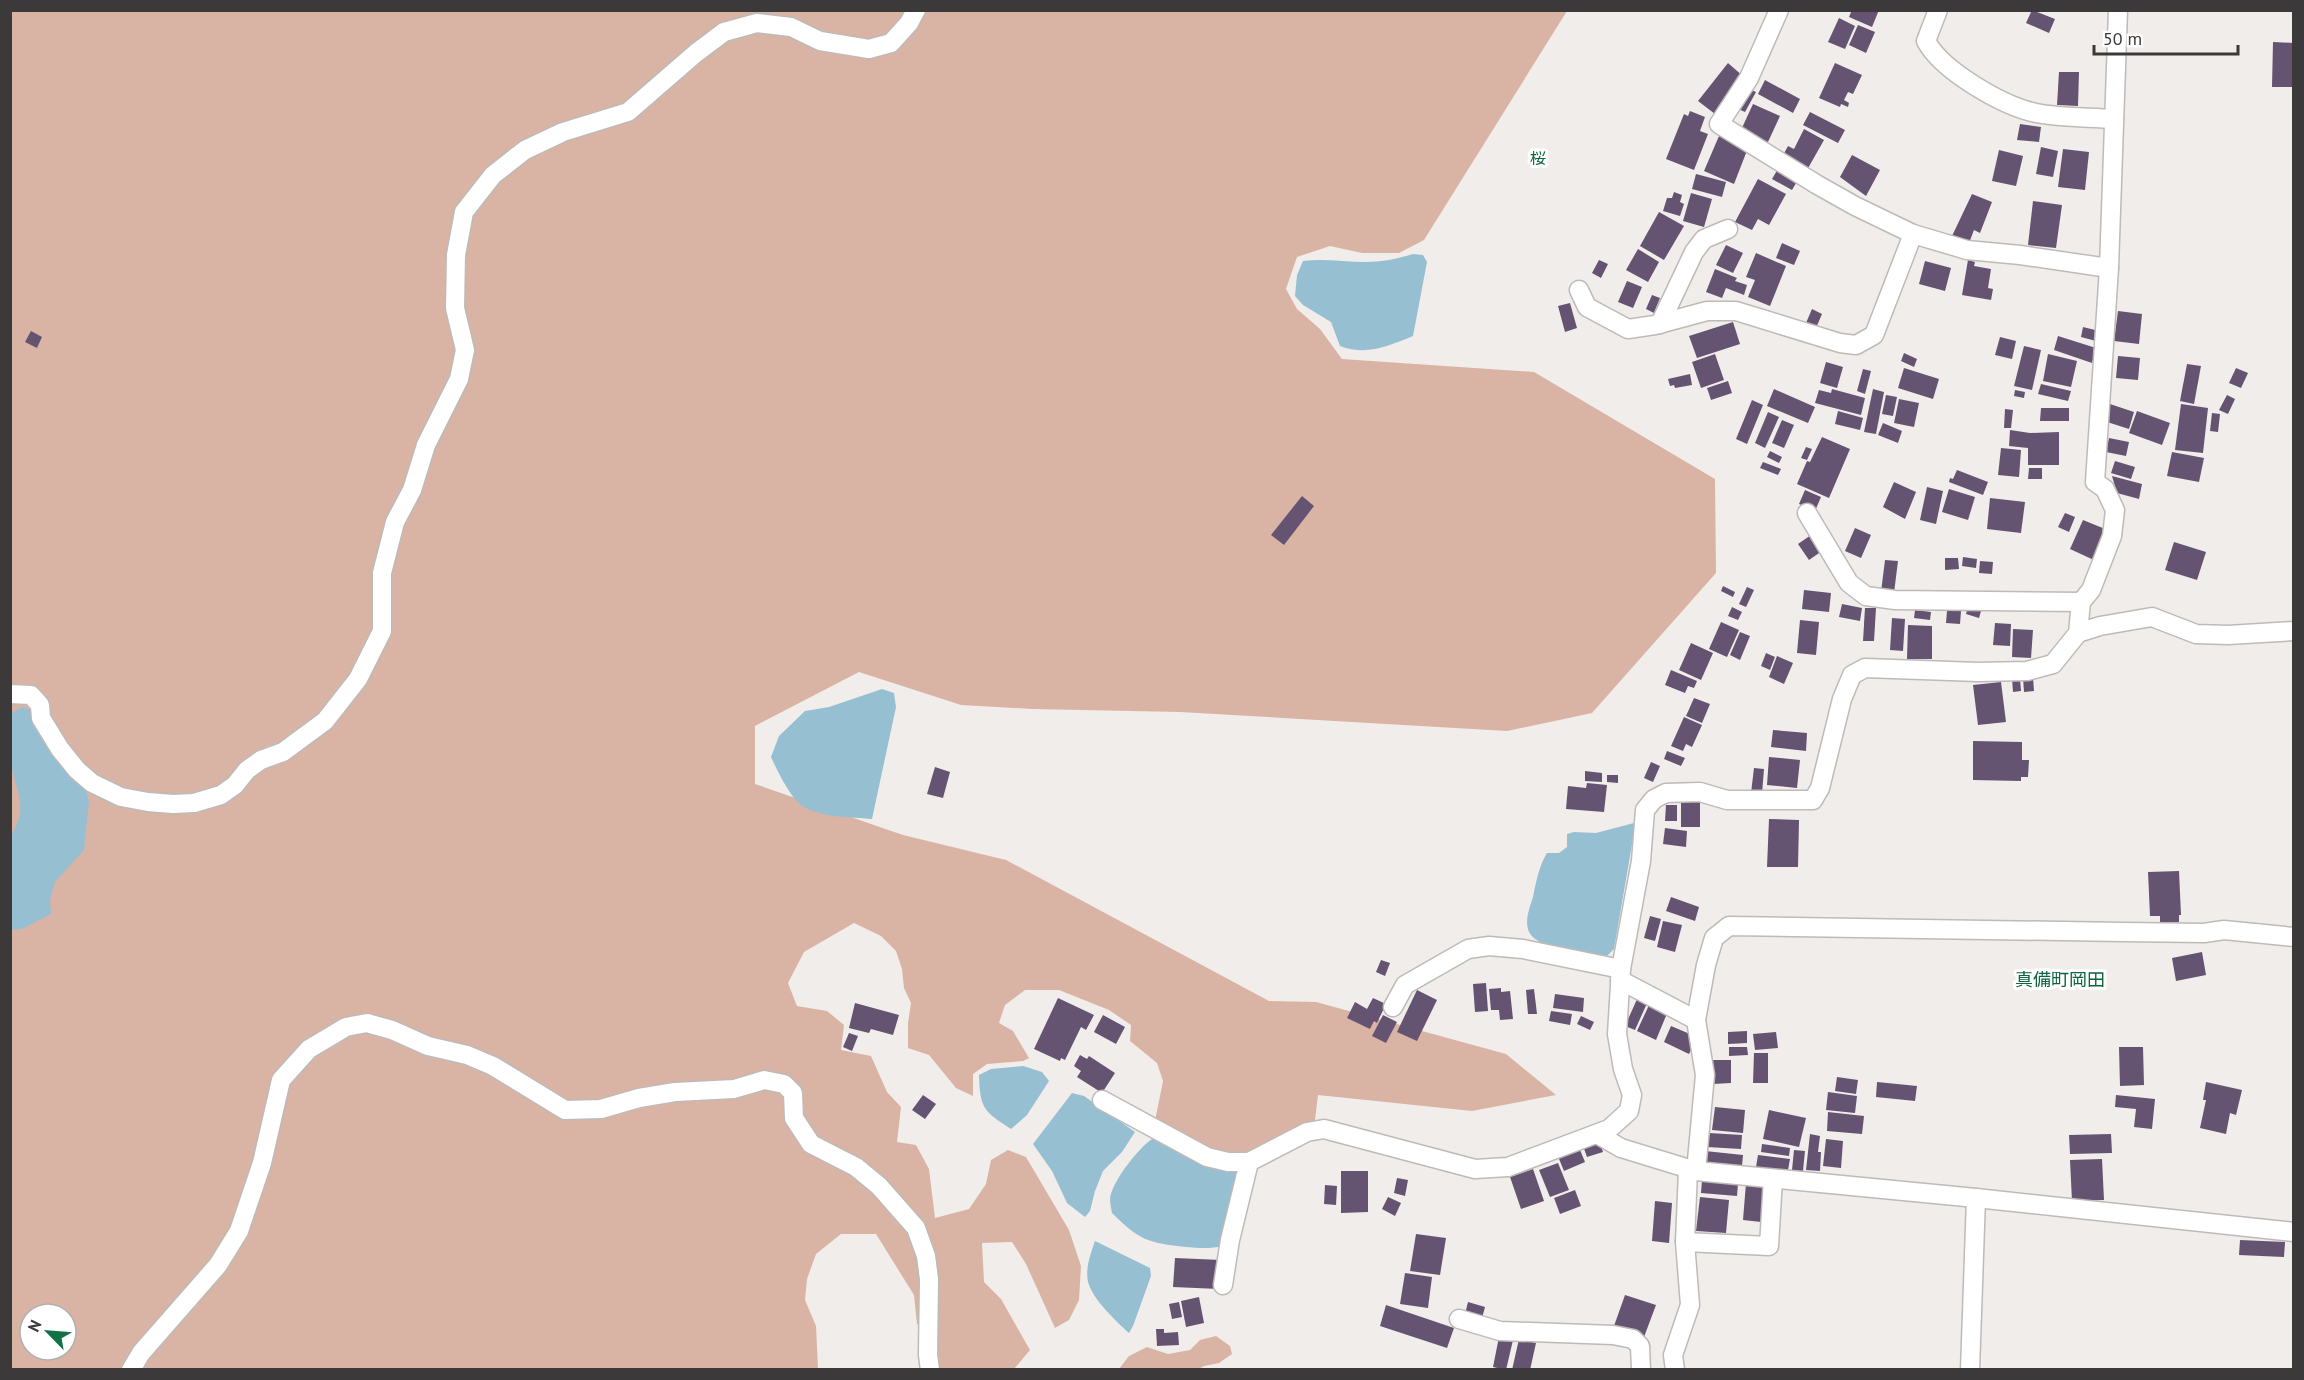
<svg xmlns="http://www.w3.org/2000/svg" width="2304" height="1380" viewBox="0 0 2304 1380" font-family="'PT Sans','Noto Sans JP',sans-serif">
  <rect width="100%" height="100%" fill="#f1edeb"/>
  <g fill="#d9b4a5" fill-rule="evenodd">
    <path d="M10,11H1567L1424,240L1399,253H1362L1330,246L1297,257L1286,289L1297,309L1320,329L1342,359L1534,372L1715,479L1716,573L1592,713L1507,731L1180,712L1032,709L961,705L859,672L755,726V784L903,835L1006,860L1269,1001L1316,1002L1506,1054L1556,1095L1472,1111L1318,1095L1315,1120L1260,1152L1234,1154L1208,1151L1155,1121L1163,1081L1157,1063L1130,1041L1131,1025L1109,1010L1059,990H1025L1005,1005L999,1023L1013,1031L1029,1058L1023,1061L987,1064L973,1074V1096L956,1088L929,1055L908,1048V1023L911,1003L904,988L902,969L896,951L881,936L854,923L804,952L788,983L797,1006L827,1011L844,1025L841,1050L871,1056L887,1092L901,1107L897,1142L916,1145L929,1169L935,1218L969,1209L986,1184L991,1160L1008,1150L1026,1157L1069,1230L1081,1266L1079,1300L1069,1320L1055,1328L1026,1264L1012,1242L982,1243L984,1282L1001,1299L1030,1350L1014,1369H934L935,1324H917L914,1295L876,1234H841L816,1254L807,1279L805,1300L816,1326L818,1369H11ZM30,1314H66V1350H30Z"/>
    <path d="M1216,1336L1230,1346L1232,1354L1219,1363L1204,1366L1199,1369H1119L1129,1356L1147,1347L1168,1354L1190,1350L1200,1340Z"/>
  </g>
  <g fill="#97bfd2">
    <path d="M1413,254L1423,255L1427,262L1413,336C1388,346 1367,356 1340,346L1331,322L1303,305L1295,296L1297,275L1303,261C1324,258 1344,262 1365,262C1381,262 1397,259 1413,254Z"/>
    <path d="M882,689L894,693L896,707L872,819C850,817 824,818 804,807C791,800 777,770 771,757L779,736L805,711L829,707Z"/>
    <path d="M23,707L31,710L40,736L85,787L89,801L84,850L55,882L50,900L51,914L22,929L11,930L10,837C31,803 14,793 11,760C9,745 11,728 11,713Z"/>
    <path d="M1634,823L1635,827L1614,949L1607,956C1589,955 1533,950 1528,929C1525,918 1530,907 1533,897C1536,882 1539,866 1547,853H1559L1567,847V834L1574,832L1596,833Z"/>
    <path d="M1023,1066L1042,1072L1049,1081L1027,1115L1011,1129C983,1111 980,1108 979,1075L991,1069Z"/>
    <path d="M1072,1093L1084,1096L1135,1132L1122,1152L1103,1171L1095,1191L1090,1211L1085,1217L1067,1203L1052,1171L1033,1144Z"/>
    <path d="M1152,1139L1208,1167L1239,1172L1223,1246C1210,1249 1199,1248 1186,1247C1148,1243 1139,1240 1112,1213C1111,1207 1109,1199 1111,1194C1116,1177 1138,1149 1152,1139Z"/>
    <path d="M1095,1241L1150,1268L1151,1276L1133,1326L1129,1333C1116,1321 1093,1300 1088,1282C1085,1268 1091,1253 1095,1241Z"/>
  </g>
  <g fill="#645471">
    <path d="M1852,10H1879L1872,27L1849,17Z"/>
    <path d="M2032,10L2055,19L2049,33L2026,23Z"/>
    <path d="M1839,18L1855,26L1845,49L1828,42Z"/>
    <path d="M1858,25L1875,32L1866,53L1849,45Z"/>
    <path d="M2273,42L2294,43V87H2272Z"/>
    <path d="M1728,63L1744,77L1715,114L1698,101Z"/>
    <path d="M1835,63L1862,75L1853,94L1848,92L1844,100L1849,103L1848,107L1841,104L1840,107L1819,98Z"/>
    <path d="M2059,72H2079L2078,106L2057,105Z"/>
    <path d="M1765,80L1800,99L1793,113L1758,94Z"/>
    <path d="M1747,88L1756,92L1745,112L1736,108Z"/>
    <path d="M1753,104L1780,116L1768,142L1741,130Z"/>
    <path d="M1690,111L1705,117L1700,131L1708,134L1694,170L1666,159L1684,114L1688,116Z"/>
    <path d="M1810,112L1845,130L1838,143L1803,125Z"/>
    <path d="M2020,124L2041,127L2039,142L2017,140Z"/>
    <path d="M1804,129L1824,140L1807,170L1782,157L1788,146L1794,149Z"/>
    <path d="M1719,136L1748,148L1734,184L1704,171Z"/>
    <path d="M2041,147L2058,151L2053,177L2036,174Z"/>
    <path d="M2063,149L2089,152L2085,190L2058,187Z"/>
    <path d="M1999,150L2023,156L2016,186L1992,181Z"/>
    <path d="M1852,155L1880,170L1866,196L1840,177Z"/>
    <path d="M1779,167L1799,178L1792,190L1772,179Z"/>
    <path d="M1696,174L1726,182L1722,197L1692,189Z"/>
    <path d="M1758,179L1786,194L1769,225L1758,219L1752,230L1735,222Z"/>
    <path d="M1674,192L1682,195L1680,202L1684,204L1680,216L1663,211L1667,198H1672Z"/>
    <path d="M1691,193L1712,199L1704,227L1683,221Z"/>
    <path d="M1972,194L1992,202L1980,233L1974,230L1969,243L1952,236Z"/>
    <path d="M2033,201L2062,205L2056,248L2028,245Z"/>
    <path d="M1659,212L1684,226L1664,260L1640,246Z"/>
    <path d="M1782,243L1800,251L1794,265L1776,258Z"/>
    <path d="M1726,245L1743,253L1733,273L1716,265Z"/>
    <path d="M1638,249L1659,262L1648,282L1626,270Z"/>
    <path d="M1756,253L1786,266L1770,306L1748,297L1755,280L1746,277Z"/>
    <path d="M1599,260L1608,264L1601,278L1592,273Z"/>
    <path d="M1968,260L1975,262L1974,266L1991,269L1988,288L1993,289L1991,300L1962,295Z"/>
    <path d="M1925,261L1951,268L1945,291L1919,284Z"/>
    <path d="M1715,269L1737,278L1735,281L1747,285L1744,295L1726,288L1722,298L1706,292Z"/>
    <path d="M1627,281L1642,287L1633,308L1618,302Z"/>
    <path d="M1652,295L1660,298L1654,313L1646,309Z"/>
    <path d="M1570,303L1577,328L1565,332L1558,306Z"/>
    <path d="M1812,309L1822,314L1816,328L1806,323Z"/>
    <path d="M2118,311L2142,314L2139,344L2114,341Z"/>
    <path d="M1733,322L1740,344L1697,358L1689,336Z"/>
    <path d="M2083,327L2099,331L2096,341L2081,337Z"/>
    <path d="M31,331L42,337L37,348L25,342Z"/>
    <path d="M2058,336L2096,348L2092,363L2054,350Z"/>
    <path d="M2000,337L2016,341L2012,359L1995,355Z"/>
    <path d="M2024,346L2041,350L2032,390L2014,386Z"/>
    <path d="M1904,353L1917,359L1914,367L1901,361Z"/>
    <path d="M1715,354L1724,380L1701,388L1692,362Z"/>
    <path d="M2048,354L2077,361L2071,387L2043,381Z"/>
    <path d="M2118,356L2140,358L2138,380L2116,378Z"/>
    <path d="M1826,362L1843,367L1837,388L1820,383Z"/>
    <path d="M2187,364L2201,366L2194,404L2180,401Z"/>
    <path d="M1904,368L1939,379L1933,399L1898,388Z"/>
    <path d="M2236,368L2248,373L2241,388L2229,383Z"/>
    <path d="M1863,369L1871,371L1865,394L1857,391Z"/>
    <path d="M1690,374L1692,385L1675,388L1674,385L1670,386L1668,379Z"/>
    <path d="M1728,381L1732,393L1711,400L1707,388Z"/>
    <path d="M2041,384L2071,391L2068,401L2038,394Z"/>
    <path d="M1774,389L1815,407L1808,423L1767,406Z"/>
    <path d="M1832,389L1865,398L1861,415L1815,403L1819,390L1831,393Z"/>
    <path d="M1873,389L1884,392L1876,434L1864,432Z"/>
    <path d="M2015,390L2025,392L2024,398L2014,396Z"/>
    <path d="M1886,395L1897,397L1893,416L1882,414Z"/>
    <path d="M2227,395L2235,399L2228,414L2219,410Z"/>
    <path d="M1899,399L1919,403L1914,427L1894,423Z"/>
    <path d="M1752,400L1763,405L1747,444L1736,439Z"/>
    <path d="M2110,404L2134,412L2129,429L2104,421Z"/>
    <path d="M2181,404L2208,408L2203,453L2175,450Z"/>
    <path d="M2041,408H2069V421H2040Z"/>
    <path d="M2005,409L2013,410L2011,428H2004Z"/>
    <path d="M1838,411L1863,418L1860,430L1835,424Z"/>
    <path d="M2137,411L2170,423L2162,445L2129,433Z"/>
    <path d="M1768,412L1779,417L1765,448L1755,443Z"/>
    <path d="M2212,413L2220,414L2218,432L2210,431Z"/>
    <path d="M1782,420L1794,425L1784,448L1772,443Z"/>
    <path d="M1883,423L1902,431L1898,443L1878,435Z"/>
    <path d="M2010,430L2030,433L2059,432V465H2028V448L2009,446Z"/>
    <path d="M1822,437L1850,449L1829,498L1797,484L1807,461L1810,462Z"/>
    <path d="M2109,438L2129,442L2126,456L2106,452Z"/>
    <path d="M1806,447L1812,449L1807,460L1801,458Z"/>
    <path d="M2001,448L2021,450L2019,477L1998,475Z"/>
    <path d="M1770,451L1782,457L1779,463L1767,457Z"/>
    <path d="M2172,452L2204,458L2199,482L2167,476Z"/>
    <path d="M2115,461L2135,467L2131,479L2111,473Z"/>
    <path d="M1763,462L1781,469L1778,475L1760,468Z"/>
    <path d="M2029,468H2042V479H2028Z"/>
    <path d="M1957,470L1988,482L1983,495L1949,482L1950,478L1953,479Z"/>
    <path d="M2112,476L2142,484L2139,499L2117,493Z"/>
    <path d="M1894,482L1916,492L1905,519L1883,507Z"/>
    <path d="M1927,487L1943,491L1936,524L1920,520Z"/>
    <path d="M1949,489L1975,497L1968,520L1942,512Z"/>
    <path d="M1805,490L1821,497L1815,511L1799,504Z"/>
    <path d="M1302,496L1314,506L1284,545L1271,535Z"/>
    <path d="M1990,498L2025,502L2021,533L1987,529Z"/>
    <path d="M2065,513L2075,517L2069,532L2058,527Z"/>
    <path d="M2083,520L2110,531L2096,561L2070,549Z"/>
    <path d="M1855,528L1871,535L1861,558L1845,551Z"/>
    <path d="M1811,535L1822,551L1809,560L1798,544Z"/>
    <path d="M2174,542L2206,552L2197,580L2165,570Z"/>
    <path d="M1963,557L1977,559L1976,568L1962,566Z"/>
    <path d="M1945,558H1958L1959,569L1945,570Z"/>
    <path d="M1885,560L1898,561L1894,593L1881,592Z"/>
    <path d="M1980,561L1993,562L1992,574L1979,573Z"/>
    <path d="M1723,586L1735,592L1733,597L1721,591Z"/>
    <path d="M1747,587L1754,590L1746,607L1739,604Z"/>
    <path d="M1804,590L1831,593L1829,612L1802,609Z"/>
    <path d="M1842,604L1862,608L1860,621L1839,617Z"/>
    <path d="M1732,607L1742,612L1738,620L1728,616Z"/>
    <path d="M1968,607L1981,611L1979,618L1966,614Z"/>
    <path d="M1865,608H1876L1874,641H1863Z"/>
    <path d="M1915,610L1931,612L1930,620L1914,618Z"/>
    <path d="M1947,611H1961L1960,624L1946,623Z"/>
    <path d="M1892,618L1905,619L1903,651L1890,650Z"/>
    <path d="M1800,620L1819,622L1816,655L1797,653Z"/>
    <path d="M1721,622L1739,630L1727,657L1709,649Z"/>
    <path d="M1995,623L2011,624L2010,646L1993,645Z"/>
    <path d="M1908,625L1932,626V659H1907Z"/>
    <path d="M2013,629L2033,630L2031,658L2012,657Z"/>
    <path d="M1740,632L1750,636L1740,660L1730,655Z"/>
    <path d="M1691,643L1713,653L1701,680L1679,670Z"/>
    <path d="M1766,653L1775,657L1770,670L1761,666Z"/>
    <path d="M1777,656L1793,663L1784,684L1769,677Z"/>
    <path d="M1671,670L1697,681L1694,688L1688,686L1685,693L1665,685Z"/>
    <path d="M2033,677L2034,691L2024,692L2023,678Z"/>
    <path d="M2012,678H2020L2021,691L2013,692Z"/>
    <path d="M2001,682L2006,722L1978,725L1973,685Z"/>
    <path d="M1694,698L1710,704L1702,723L1686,716Z"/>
    <path d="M1684,717L1702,725L1692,747L1686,744L1683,751L1671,746Z"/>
    <path d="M1773,730L1807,733L1806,751L1771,747Z"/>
    <path d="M1973,741L2022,742V760H2029L2028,777H2021V781L1973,780Z"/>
    <path d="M1667,751L1685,758L1681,766L1664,759Z"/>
    <path d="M1769,757L1800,760L1797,788L1767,785Z"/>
    <path d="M1651,762L1660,766L1653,782L1644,778Z"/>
    <path d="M935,767L950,772L943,798L927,794Z"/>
    <path d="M1754,768L1764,769L1762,794L1751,793Z"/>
    <path d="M1585,771L1602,773V782L1585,781Z"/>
    <path d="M1607,775H1618V783L1607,782Z"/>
    <path d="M1587,783L1607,785L1604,812L1566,809L1568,786L1586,788Z"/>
    <rect x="1681" y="802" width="19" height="25"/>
    <path d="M1666,805H1677V821H1665Z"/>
    <path d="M1769,819L1799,820L1798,867H1767Z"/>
    <path d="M1665,828L1687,831L1686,847L1663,844Z"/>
    <path d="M2179,871L2181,915H2179V922L2160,923V916H2150L2148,872Z"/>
    <path d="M1671,897L1699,907L1695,921L1666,911Z"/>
    <path d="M1650,916L1661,919L1655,941L1644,938Z"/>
    <path d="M1663,921L1682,925L1675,952L1657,947Z"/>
    <path d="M2202,952L2206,975L2176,981L2172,958Z"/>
    <path d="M1381,960L1390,963L1385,976L1376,972Z"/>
    <path d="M1486,983L1488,1011L1475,1012L1473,984Z"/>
    <path d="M1501,988V992L1510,991L1513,1019L1500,1020L1499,1010H1491L1489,989Z"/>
    <path d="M1534,989L1537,1014H1528L1526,990Z"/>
    <path d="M1417,990L1437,1000L1417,1041L1397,1032Z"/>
    <path d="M1555,994L1584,998L1583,1012L1553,1008Z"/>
    <path d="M1638,997L1648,1001L1635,1030L1625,1026Z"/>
    <path d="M1058,998L1094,1015L1086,1030L1081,1027L1065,1060L1061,1058L1060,1061L1034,1049Z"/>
    <path d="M1373,998L1386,1004L1377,1023L1374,1021L1370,1029L1347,1018L1355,1002L1367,1009Z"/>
    <path d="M855,1003L899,1015L893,1035L871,1029L869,1033L849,1028Z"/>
    <path d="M1650,1003L1668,1011L1656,1040L1637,1031Z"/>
    <path d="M1551,1011L1572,1014L1570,1025L1549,1021Z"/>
    <path d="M1103,1015L1125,1027L1116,1044L1094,1032Z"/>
    <path d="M1383,1015L1397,1022L1386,1043L1372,1036Z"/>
    <path d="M1581,1016L1594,1022L1590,1030L1577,1024Z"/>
    <path d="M1671,1026L1697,1037L1689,1054L1664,1042Z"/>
    <path d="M1747,1031V1043L1728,1044V1032Z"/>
    <path d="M1776,1032L1778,1048L1755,1050L1753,1034Z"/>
    <path d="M849,1033L858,1036L852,1051L843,1047Z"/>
    <path d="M1729,1047H1747L1748,1055L1729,1056Z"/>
    <path d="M2119,1047H2143L2144,1085L2120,1086Z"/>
    <path d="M1754,1053H1768V1083H1753Z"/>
    <path d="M1080,1055L1087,1059L1089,1056L1115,1073L1102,1093L1077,1077L1081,1071L1074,1066Z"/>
    <path d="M1713,1060H1731V1083L1713,1084Z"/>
    <path d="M1837,1077L1858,1080L1856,1094L1835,1091Z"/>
    <path d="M1877,1082L1917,1086L1915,1101L1876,1097Z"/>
    <path d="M2206,1082L2242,1090L2236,1115L2230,1113L2226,1134L2200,1128L2206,1100H2203Z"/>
    <path d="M1828,1092L1857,1096L1855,1113L1826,1110Z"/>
    <path d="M923,1095L936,1104L925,1119L912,1110Z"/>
    <path d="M2116,1095L2155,1099L2152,1129L2134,1127L2136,1109L2115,1107Z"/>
    <path d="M1715,1107L1745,1110L1743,1133L1712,1130Z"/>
    <path d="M1769,1110L1806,1118L1799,1147L1763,1139Z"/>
    <path d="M1828,1112L1864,1116L1862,1134L1827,1131Z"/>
    <path d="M1709,1133L1742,1135L1741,1149L1707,1147Z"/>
    <path d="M1810,1134L1820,1136L1818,1152H1821L1820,1171L1806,1170Z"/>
    <path d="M2111,1134L2112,1153L2070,1154L2069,1135Z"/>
    <path d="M1598,1137L1603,1152L1587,1157L1582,1143Z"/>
    <path d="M1826,1139L1843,1141L1841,1168L1823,1166Z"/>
    <path d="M1762,1144L1790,1148L1789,1156L1761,1152Z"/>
    <path d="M1578,1145L1585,1162L1564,1171L1557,1154Z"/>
    <path d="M1794,1150L1805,1151L1803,1171L1792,1170Z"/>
    <path d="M1705,1151L1743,1155L1742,1166L1703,1163Z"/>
    <path d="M1758,1155L1790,1159L1788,1170L1756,1167Z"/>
    <path d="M2102,1159L2104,1200L2072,1201L2070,1160Z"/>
    <path d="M1558,1163L1569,1190L1550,1197L1539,1170Z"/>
    <path d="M1533,1169L1544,1201L1521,1209L1510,1177Z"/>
    <path d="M1341,1171H1368V1212L1341,1213Z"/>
    <path d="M1397,1178L1408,1180L1405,1196L1394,1193Z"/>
    <path d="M1702,1180L1738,1183L1737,1196L1701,1193Z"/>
    <path d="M1746,1183L1764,1184L1761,1222L1743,1220Z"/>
    <path d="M1325,1185L1337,1186L1336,1205L1324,1204Z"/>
    <path d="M1575,1190L1581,1206L1560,1214L1554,1198Z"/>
    <path d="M1388,1197L1401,1203L1395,1216L1382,1209Z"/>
    <path d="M1700,1197L1729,1200L1726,1233L1696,1231Z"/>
    <path d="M1655,1201L1672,1203L1669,1243L1652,1241Z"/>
    <path d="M1416,1234L1446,1238L1440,1275L1410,1271Z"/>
    <path d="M2240,1240L2285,1242L2284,1257L2239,1255Z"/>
    <path d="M1175,1258L1221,1260L1219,1289L1173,1287Z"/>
    <path d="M1405,1273L1432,1277L1428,1308L1400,1304Z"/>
    <path d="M1625,1295L1656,1305L1644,1337L1614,1326Z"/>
    <path d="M1199,1297L1204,1323L1186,1327L1181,1301Z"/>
    <path d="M1179,1302L1182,1317L1172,1319L1169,1304Z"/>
    <path d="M1468,1302L1485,1307L1482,1318L1465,1314Z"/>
    <path d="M1386,1305L1454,1328L1447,1348L1380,1326Z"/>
    <path d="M1156,1329H1164V1333L1178,1332L1179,1345L1157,1346Z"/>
    <path d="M1499,1337L1513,1340L1506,1370L1493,1367Z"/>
    <path d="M1519,1339L1536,1343L1530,1370H1512Z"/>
  </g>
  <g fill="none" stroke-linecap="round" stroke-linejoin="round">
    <defs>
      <g id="minor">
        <path d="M1779,10L1749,78L1719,124L1816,184L1855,206L1913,234L1967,250L2020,255L2109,268"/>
        <path d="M1938,10L1926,41C1942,71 2003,106 2036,113C2061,118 2089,117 2114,119"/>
        <path d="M1579,290L1587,307L1628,329L1655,325L1707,311H1736L1840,343L1856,345L1874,335L1913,234"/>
        <path d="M1660,324L1694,252L1704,239L1728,229"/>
        <path d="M1807,513L1849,583L1866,596L1895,600L2081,602"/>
        <path d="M2078,633L2100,626L2152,617L2196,634L2228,635L2294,631"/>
        <path d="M10,694L31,695L40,705L41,718L60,749L77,770L92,783L121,797L148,802L173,804L194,803L221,795L235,785L247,770L261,760L283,752L325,721L358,679L382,631V573L395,522L412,490L426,445L459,379L465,350L455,308L456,255L464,212L493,175L525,150L563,132L628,112L696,53L724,32L757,23L791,27L820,41L869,49L891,43L909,23L916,10"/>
        <path d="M1620,980L1696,1020L1705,1075L1696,1171"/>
        <path d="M1393,1007L1405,985L1468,949L1489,946L1523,949L1621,969"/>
        <path d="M1696,1020L1706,965L1714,938L1729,926L2123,932L2204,933L2224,930L2294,937"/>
        <path d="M1102,1100L1207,1157L1228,1162H1249"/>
        <path d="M1597,1134L1621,1148L1696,1171L1976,1198L2294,1232"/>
        <path d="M1685,1242L1769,1246L1773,1179"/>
        <path d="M1223,1285L1230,1240L1249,1162L1307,1132L1324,1129L1475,1169L1508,1167L1609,1129L1629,1111L1632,1095L1623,1069L1617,1034L1621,969L1641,861L1645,810L1654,799L1666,793L1700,792L1727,800H1813L1820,788L1842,699L1852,675L1865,668L1978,672L2027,671L2053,664L2078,633L2081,602L2091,590L2112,536L2115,510L2105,489L2095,482L2109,268L2118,10"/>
        <path d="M1459,1319L1500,1331L1613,1335L1633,1339L1640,1346L1641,1370"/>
        <path d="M131,1370L141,1353L218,1265L239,1231L262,1163L281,1080L309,1049L346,1027L367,1023L392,1030L428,1046L467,1055L493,1066L565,1110L601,1109L639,1098L675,1092L734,1089L764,1080L784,1084L793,1093L794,1118L811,1144L856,1167L879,1186L916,1228L926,1256L929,1279L928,1355L930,1370"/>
        <path d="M1675,1370L1673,1355L1690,1305L1685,1242L1688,1170"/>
        <path d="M1970,1370L1976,1198"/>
      </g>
    </defs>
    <use href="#minor" stroke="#bebab8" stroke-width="21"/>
    <use href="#minor" stroke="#fff" stroke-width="18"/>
  </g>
  <g text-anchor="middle" stroke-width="6" stroke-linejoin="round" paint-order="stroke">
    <g font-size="16" fill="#0d653e" stroke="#fff">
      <text x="1538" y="164">桜</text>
    </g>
    <g font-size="18" fill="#0d653e" stroke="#fff">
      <text x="2060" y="986">真備町岡田</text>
    </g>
  </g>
  <rect width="2304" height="1380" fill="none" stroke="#3b3939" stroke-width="24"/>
  <g transform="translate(48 1332) rotate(295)"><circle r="28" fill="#ffffff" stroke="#b1b0b0" stroke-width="1.5"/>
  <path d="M0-4.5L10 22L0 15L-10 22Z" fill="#127247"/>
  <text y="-9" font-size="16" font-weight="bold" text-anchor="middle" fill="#3b3939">N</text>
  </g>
  <path d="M2094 45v9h144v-9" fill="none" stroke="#3b3939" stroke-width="3"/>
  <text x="2103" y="45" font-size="18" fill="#3b3939" stroke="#ffffff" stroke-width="4.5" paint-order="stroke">50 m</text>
</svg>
